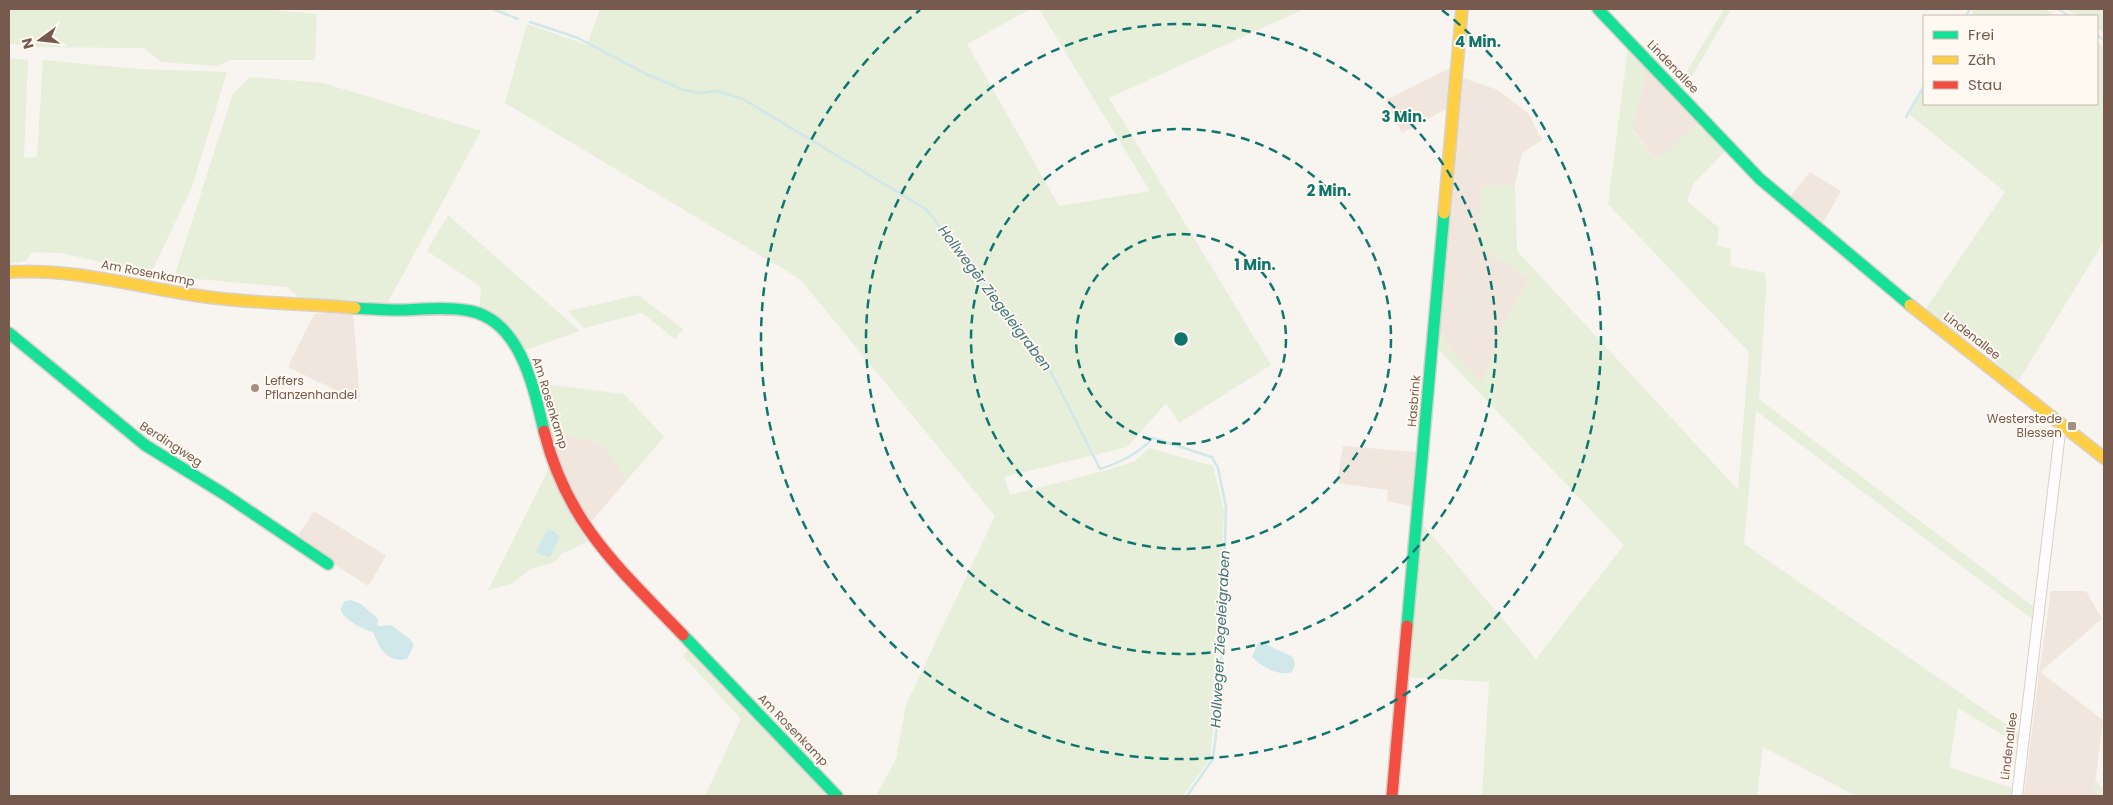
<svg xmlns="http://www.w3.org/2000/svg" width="2113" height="805" viewBox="0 0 2113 805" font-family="Poppins,sans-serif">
  <rect width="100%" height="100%" fill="#f8f4ef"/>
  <g fill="#f1e6dd">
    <path d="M1648,67L1699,123L1657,161L1627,122Z"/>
    <path d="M1450,68L1448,108L1402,133L1386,100Z"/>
    <path d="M1463,78L1498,90L1528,113L1542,140L1522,153L1515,185L1483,186L1479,247L1530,278L1507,316L1482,384L1438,334Z"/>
    <path d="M1810,172L1841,191L1821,226L1790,197Z"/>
    <path d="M353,311L360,402L288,367L314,314Z"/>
    <path d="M548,430L603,444L627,480L592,521L579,505L562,474Z"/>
    <path d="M1343,446L1416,452L1411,506L1387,501L1388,490L1337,483Z"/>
    <path d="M314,511L386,556L368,586L296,539Z"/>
    <path d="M2051,591H2086L2102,619L2040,672L2103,720L2094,792L2097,796H2024L2039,672Z"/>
  </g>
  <g fill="#e7eeda">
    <path d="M9,9H262L317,14L315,60H230L219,66L161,62L144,48L34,47L9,43Z"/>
    <path d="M600,9H1030L967,44L1059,206L1150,191L1039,9H1304L1109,98L1271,365L1179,423L1166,403L1127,447L1004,477L1010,495L1104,471L1135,461L1149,448L1213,466L1224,510L1216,702L1210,759L1183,796H876L896,759L906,705L995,516L800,279L505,103L527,24L587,45Z"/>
    <path d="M1724,9H1731L1685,88L1680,83Z"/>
    <path d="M1975,9H2045L2057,16H1970Z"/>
    <path d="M2066,9H2104V33L2097,28V16H2078Z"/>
    <path d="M2097,42L2104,47V241L2016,385L1994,360L1925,310L2005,192L1908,113L1924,88V104H2097Z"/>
    <path d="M1628,47L1648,67L1632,130L1656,160L1699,123L1725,151L1693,184L1687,201L1719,228L1717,245L1731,249L1730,266L1765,273L1766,289L1759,399L2035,608L2032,619L1756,411L1744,544L2020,734L2019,745L1958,708L1949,767L2012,788L2011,796H1856L1763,747L1757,796H1482L1489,682L1408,677L1419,520L1536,659L1624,545L1437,348L1438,334L1482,383L1507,316L1530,278L1479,247L1482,186L1515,185L1517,251L1738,490L1749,352L1608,204Z"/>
    <path d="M9,58L28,60L24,158L37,157L43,60L138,69L227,72L192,187L151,273L61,253L32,252L26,261L9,264Z"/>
    <path d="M250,77L323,83L481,131L388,302L301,299L287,287L174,277L233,94Z"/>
    <path d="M448,215L580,331L525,350L479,308L481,287L427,251Z"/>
    <path d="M638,295L683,329L675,339L642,313L584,328L568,311Z"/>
    <path d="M535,383L624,394L664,437L627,480L603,444L548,430Z"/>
    <path d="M549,468L587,542L563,553L553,563L536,567L528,571L511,584L488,590Z"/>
    <path d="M689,648L832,796H705L741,719L683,656Z"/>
    <path d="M2095,781L2104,789V796H2097L2094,792Z"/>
  </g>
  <g fill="#d0e8e9">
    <path d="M548,528L560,536L550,557L535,553Z"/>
    <path d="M351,600L361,604L378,619L377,626L391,625L410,639L414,645L407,659C387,663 379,648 373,632C364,630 340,618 341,608C341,607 344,603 345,601Z"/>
    <path d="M1261,642L1293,657L1295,665L1292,672C1279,677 1261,666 1252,657L1258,643Z"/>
  </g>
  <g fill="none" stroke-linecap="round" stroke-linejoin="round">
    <g stroke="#d0e8e9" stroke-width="2.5">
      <path d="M324,9H333"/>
      <path d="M493,9L518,19"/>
      <path d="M2058,9L2069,16"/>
      <path d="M1966,16L1970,9"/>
      <path d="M530,22L578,38L646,74L684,90L702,93L717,91L743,99L926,209L1049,368L1100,469C1119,463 1139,453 1153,438L1212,457L1218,468L1226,507L1220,699L1213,759L1187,796"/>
      <path d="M2097,35L2104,40"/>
      <path d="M1906,117L1924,86"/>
    </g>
    <defs>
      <path id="street" d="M2017,796L2061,424"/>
      <g id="fast">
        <path d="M1598,9L1760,179L1910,305"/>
        <path d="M355,308C372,309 388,310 405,310C426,309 449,307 470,311C521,321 534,389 544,431"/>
        <path d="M9,333L145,445L224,494L328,564"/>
        <path d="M1407,626L1444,213"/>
        <path d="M683,635L837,796"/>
      </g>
      <g id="slow">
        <path d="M1444,213L1462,9"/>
        <path d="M9,272C75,268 136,287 200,296C252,304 304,303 355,308"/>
        <path d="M1910,305L2104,458"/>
      </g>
      <g id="jam">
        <path d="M544,431C567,524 620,569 683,635"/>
        <path d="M1392,796L1407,626"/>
      </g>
    </defs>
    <use href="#street" stroke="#d7d0cc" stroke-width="12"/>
    <use href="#fast" stroke="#d8d0cb" stroke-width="14"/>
    <use href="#slow" stroke="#d8d0cb" stroke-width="14"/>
    <use href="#jam" stroke="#d8d0cb" stroke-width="14"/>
    <use href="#street" stroke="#fefdfd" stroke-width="10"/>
    <use href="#fast" stroke="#16e098" stroke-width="11"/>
    <use href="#slow" stroke="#ffcf43" stroke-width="11"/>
    <use href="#jam" stroke="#f24e42" stroke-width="11"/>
  </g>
  <g fill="none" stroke="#0f766e" stroke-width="2.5" stroke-dasharray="9 6">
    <circle cx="1181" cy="339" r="105"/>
    <circle cx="1181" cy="339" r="210"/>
    <circle cx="1181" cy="339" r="315"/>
    <path d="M1442 10A420 420 0 1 1 920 10"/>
  </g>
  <g fill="#a49086" stroke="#fff9f2" stroke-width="2">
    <circle cx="255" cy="388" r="5"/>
    <rect x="2067" y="421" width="10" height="10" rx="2.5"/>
  </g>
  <g text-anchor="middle" stroke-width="4" stroke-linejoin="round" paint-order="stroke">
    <g font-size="12" fill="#775a4e" stroke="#fff9f2">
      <text transform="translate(1673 67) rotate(46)" y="4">Lindenallee</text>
      <text transform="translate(148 273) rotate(11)" y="4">Am Rosenkamp</text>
      <text transform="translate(1972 336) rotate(38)" y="4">Lindenallee</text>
      <text transform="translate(1414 401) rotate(-85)" y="4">Hasbrink</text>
      <text transform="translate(550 403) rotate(73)" y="4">Am Rosenkamp</text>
      <text transform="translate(171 444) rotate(33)" y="4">Berdingweg</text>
      <text transform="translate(793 730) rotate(46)" y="4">Am Rosenkamp</text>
      <text transform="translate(2009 746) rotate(-83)" y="4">Lindenallee</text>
    </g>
    <g font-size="12" fill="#775a4e" stroke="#fff9f2" text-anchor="start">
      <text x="265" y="385">Leffers<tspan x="265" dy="14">Pflanzenhandel</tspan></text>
      <text x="2062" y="423" text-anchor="end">Westerstede<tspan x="2062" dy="14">Blessen</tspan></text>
    </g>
    <g font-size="14" font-style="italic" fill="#41767c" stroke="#fff9f2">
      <text transform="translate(995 298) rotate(53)" y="5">Hollweger Ziegeleigraben</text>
      <text transform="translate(1220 639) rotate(-87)" y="5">Hollweger Ziegeleigraben</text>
    </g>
  </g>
  <circle cx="1181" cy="339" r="8" fill="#0f766e" stroke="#fff9f2" stroke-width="2.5"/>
  <g font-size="15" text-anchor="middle" font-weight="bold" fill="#0f766e" stroke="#fff9f2" stroke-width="4" stroke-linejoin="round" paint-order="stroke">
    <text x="1478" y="47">4 Min.</text>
    <text x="1404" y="122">3 Min.</text>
    <text x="1329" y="196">2 Min.</text>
    <text x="1255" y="270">1 Min.</text>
  </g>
  <rect width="2113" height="805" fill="none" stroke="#775a4e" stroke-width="20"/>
  <rect x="1923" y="15" width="175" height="90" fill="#fff9f2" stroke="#c9b9b0"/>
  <rect x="1933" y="31" width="25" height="8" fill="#16e098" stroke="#c9b9b0"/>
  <text x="1968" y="40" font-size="15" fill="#775a4e">Frei</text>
  <rect x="1933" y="56" width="25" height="8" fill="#ffcf43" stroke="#c9b9b0"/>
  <text x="1968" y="65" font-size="15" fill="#775a4e">Zäh</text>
  <rect x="1933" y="81" width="25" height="8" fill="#f24e42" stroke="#c9b9b0"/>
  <text x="1968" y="90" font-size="15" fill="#775a4e">Stau</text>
  <g transform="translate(40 40) rotate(255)" stroke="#fff9f2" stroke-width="4" paint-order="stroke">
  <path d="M0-4L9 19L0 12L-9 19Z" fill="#775a4e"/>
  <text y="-8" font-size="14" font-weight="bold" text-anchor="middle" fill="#775a4e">N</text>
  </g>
</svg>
